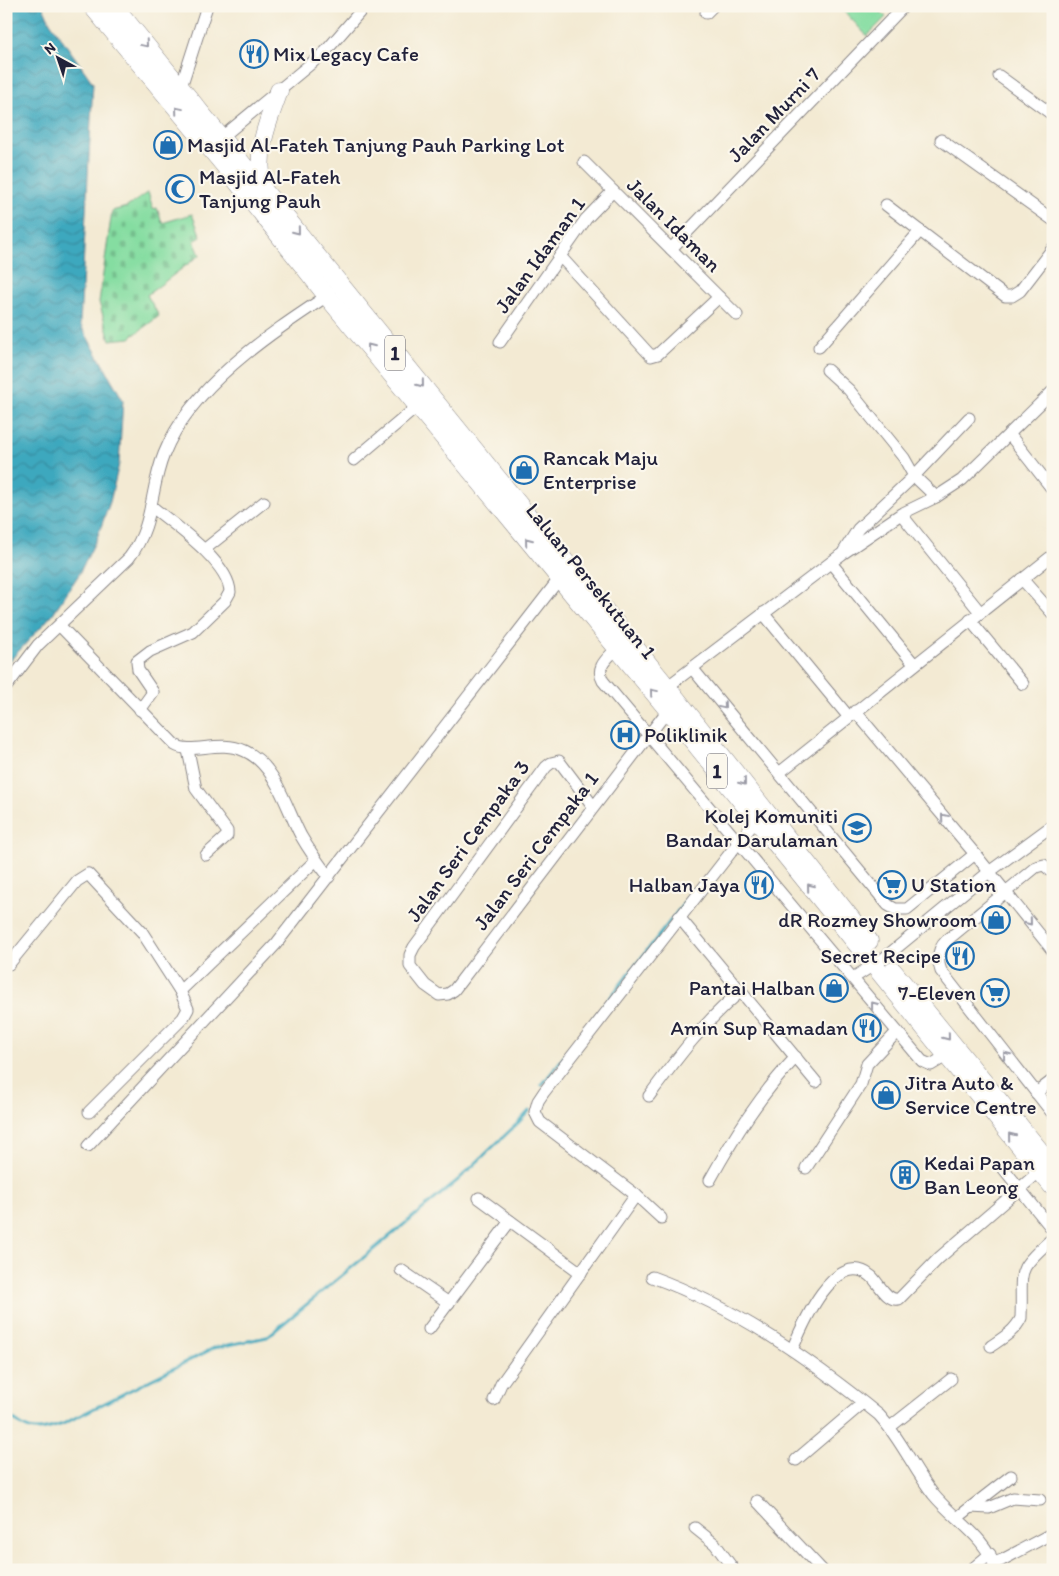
<svg xmlns="http://www.w3.org/2000/svg" width="1059" height="1576" viewBox="0 0 1059 1576" font-family="Itim,sans-serif">
  <defs>
    <pattern id="cemetery-stones" width="16" height="16" patternUnits="userSpaceOnUse" patternTransform="scale(1.25)"><rect width="16" height="16" fill="#85dda1"/><path d="M2 7V4a2 2 0 0 1 4 0v3zM10 15v-3a2 2 0 0 1 4 0v3z" fill="#73bd8c"/></pattern>
    <pattern id="water-waves" width="16" height="10" patternUnits="userSpaceOnUse" patternTransform="scale(1.25)"><rect width="16" height="10" fill="#3ea8be"/><path d="M0 5q4-4 8 0t8 0" fill="none" stroke="#34889c"/></pattern>
  </defs>
  <rect width="100%" height="100%" fill="#fbf7ec"/>
  <filter id="ink" filterUnits="userSpaceOnUse"><feTurbulence type="fractalNoise" baseFrequency=".02" numOctaves="2"/><feDisplacementMap in="SourceGraphic" scale="10" xChannelSelector="R" yChannelSelector="G"/><feConvolveMatrix kernelMatrix="1 2 1 2 8 2 1 2 1" color-interpolation-filters="sRGB"/></filter>
  <filter id="wash" filterUnits="userSpaceOnUse"><feTurbulence type="fractalNoise" baseFrequency=".0096" numOctaves="4" result="noise"/><feDisplacementMap in="SourceGraphic" scale="20" xChannelSelector="R" yChannelSelector="G"/><feGaussianBlur stdDeviation="1.12" result="paint"/><feColorMatrix in="noise" values="0 0 0 0 0 0 0 0 0 0 0 0 0 0 0 0 0 1.4 0 .05"/><feComposite in="paint" operator="in"/></filter>
  <g filter="url(#wash)">
    <rect width="100%" height="100%" fill="#f3ead3"/>
    <path fill="url(#cemetery-stones)" stroke="#54806e" d="M148,192L153,209L157,208L162,223L192,214L201,237L194,241L200,255L147,295L159,316L130,338L110,340L99,302L112,211L127,207Z"/>
    <path fill="#85dda1" stroke="#54806e" d="M847,6H876L886,17L867,36L843,10Z"/>
    <path fill="url(#water-waves)" stroke="#30657c" d="M6,6H43L50,22L93,83L80,324L123,400L119,464L110,502L97,538L78,576L52,615L6,665V434L12,400L6,365Z"/>
    <g fill="none" stroke-linecap="round" stroke-linejoin="round">
      <g stroke="#3ea8be" stroke-width="3">
        <path d="M542,1085L692,893"/>
        <path d="M6,1413C29,1434 35,1433 63,1424L214,1348L267,1337L458,1180L518,1123L529,1111"/>
      </g>
    </g>
  </g>
  <g filter="url(#ink)">
    <g fill="none" stroke-linecap="round" stroke-linejoin="round">
      <defs>
        <g id="minor">
          <path d="M706,13L713,6"/>
          <path d="M999,76L1053,115"/>
          <path d="M181,87L207,6"/>
          <path d="M941,140L1053,220"/>
          <path d="M216,142L325,52L365,6"/>
          <path d="M584,162L737,315"/>
          <path d="M886,205L1005,296H1012L1020,291L1053,248"/>
          <path d="M671,249L904,6"/>
          <path d="M560,256L651,356L658,354L719,297"/>
          <path d="M500,342L586,219L613,191"/>
          <path d="M819,347L920,231"/>
          <path d="M827,370L849,390L904,458L914,476L936,497"/>
          <path d="M1009,434L1053,490"/>
          <path d="M354,460L418,406"/>
          <path d="M901,514L980,612"/>
          <path d="M205,549L264,502"/>
          <path d="M844,551L858,529L914,476L969,418"/>
          <path d="M831,563L914,664"/>
          <path d="M1022,579L1053,614"/>
          <path d="M763,613L848,716"/>
          <path d="M970,620L1023,684"/>
          <path d="M60,626L175,745C192,755 219,739 245,751C276,765 286,808 301,836C309,850 319,864 329,877"/>
          <path d="M616,649C607,659 595,667 603,681L922,1061L931,1065L946,1056"/>
          <path d="M692,668L888,905L895,909H907L975,854"/>
          <path d="M6,687L38,645L129,558C155,524 149,491 164,454C191,386 268,335 327,296"/>
          <path d="M667,687L842,554L901,514L936,497L962,480L1052,392"/>
          <path d="M140,710L153,692L138,670L137,661L150,651L193,632L225,601L230,592C229,562 173,524 151,506"/>
          <path d="M855,711L975,854L1053,951"/>
          <path d="M188,750L196,789L227,831V836L206,855"/>
          <path d="M779,773L1053,555"/>
          <path d="M593,806L559,761L551,763L546,767L414,947L410,955V966L425,985L439,995L448,994L454,990L668,710"/>
          <path d="M1053,873L1044,865L1036,867L946,941C937,950 937,960 941,971L1053,1114"/>
          <path d="M679,917L816,1082"/>
          <path d="M9,964L77,881L88,874L142,932L180,991"/>
          <path d="M853,978L883,959L989,872L1053,825"/>
          <path d="M1036,1093L1053,1080"/>
          <path d="M649,1096C678,1057 703,1023 741,991"/>
          <path d="M89,1112L183,1018L188,1009L180,991L316,860"/>
          <path d="M88,1146L276,944L563,574"/>
          <path d="M806,1168L861,1084L867,1064L896,1033"/>
          <path d="M1003,1168L1053,1230"/>
          <path d="M710,1180C735,1135 760,1095 796,1057"/>
          <path d="M479,1198L581,1273"/>
          <path d="M661,1218L636,1195L540,1122L535,1112L538,1101L544,1092L756,820"/>
          <path d="M401,1270L449,1303"/>
          <path d="M652,1277C735,1307 810,1359 879,1415C901,1439 913,1468 933,1494C954,1520 986,1536 996,1570"/>
          <path d="M429,1329L510,1221"/>
          <path d="M991,1346C1003,1338 1015,1331 1021,1318C1023,1269 1013,1273 1053,1238"/>
          <path d="M792,1350C802,1326 835,1247 871,1276C879,1283 887,1302 899,1299L939,1258L1040,1171"/>
          <path d="M494,1400L501,1384L636,1195"/>
          <path d="M890,1427L951,1379"/>
          <path d="M796,1460L863,1403"/>
          <path d="M757,1501L822,1570"/>
          <path d="M971,1507L989,1508L1013,1498L1040,1500"/>
          <path d="M957,1518L1011,1476"/>
          <path d="M695,1528L715,1544L734,1570"/>
          <path d="M994,1563L1002,1560L1053,1533"/>
          <path d="M971,1570L990,1554"/>
        </g>
        <g id="highway">
          <path d="M92,6L224,165L327,296L668,710L1053,1187"/>
          <path d="M114,6L667,687L869,941"/>
          <path d="M263,187C255,152 267,124 279,91"/>
          <path d="M893,971L1053,1167"/>
        </g>
      </defs>
      <use href="#minor" stroke="#8a8687" stroke-width="13"/>
      <use href="#highway" stroke="#8a8687" stroke-width="19"/>
      <use href="#minor" stroke="#fff" stroke-width="11"/>
      <use href="#highway" stroke="#fff" stroke-width="18"/>
    </g>
    <defs><path id="oneway-chevron" d="M-2-3.5L2.5 0L-2 3.5" fill="none" stroke-width="1.6" stroke-linecap="round" stroke-linejoin="round" transform="scale(1.25)"/></defs>
    <g stroke="#9c9ca7">
      <use href="#oneway-chevron" transform="translate(145 44) rotate(50)"/>
      <use href="#oneway-chevron" transform="translate(178 110) rotate(-130)"/>
      <use href="#oneway-chevron" transform="translate(297 231) rotate(51)"/>
      <use href="#oneway-chevron" transform="translate(370 347) rotate(-129)"/>
      <use href="#oneway-chevron" transform="translate(421 384) rotate(51)"/>
      <use href="#oneway-chevron" transform="translate(528 541) rotate(-129)"/>
      <use href="#oneway-chevron" transform="translate(653 692) rotate(-130)"/>
      <use href="#oneway-chevron" transform="translate(723 706) rotate(50)"/>
      <use href="#oneway-chevron" transform="translate(743 782) rotate(51)"/>
      <use href="#oneway-chevron" transform="translate(944 817) rotate(-130)"/>
      <use href="#oneway-chevron" transform="translate(810 887) rotate(-129)"/>
      <use href="#oneway-chevron" transform="translate(1029 922) rotate(51)"/>
      <use href="#oneway-chevron" transform="translate(874 1005) rotate(-128)"/>
      <use href="#oneway-chevron" transform="translate(947 1037) rotate(51)"/>
      <use href="#oneway-chevron" transform="translate(1006 1055) rotate(-128)"/>
      <use href="#oneway-chevron" transform="translate(1011 1136) rotate(-129)"/>
    </g>
  </g>
  <defs>
    <symbol id="restaurant-ring" viewBox="-11 -11 22 22"><circle r="9.5" fill="#fbf7ec" stroke="#1f6fb2" stroke-width="1.5"/><path d="M-5-6h1v4h1v-4h1v4h1v-4h1v5L-1.5 .5V6h-2V.5L-5-1ZM5-6V6H3V1.5H1.5Q1.5-4 5-6Z" fill="#1f6fb2"/></symbol>
    <symbol id="shop-ring" viewBox="-11 -11 22 22"><circle r="9.5" fill="#fbf7ec" stroke="#1f6fb2" stroke-width="1.5"/><path d="M-5-2.5h2.3a2.7 3.5 0 0 1 5.4 0H5L5.5 6h-11ZM-1.5-2.5h3a1.5 2.3 0 0 0-3 0Z" fill="#1f6fb2"/></symbol>
    <symbol id="mosque-ring" viewBox="-11 -11 22 22"><circle r="9.5" fill="#fbf7ec" stroke="#1f6fb2" stroke-width="1.5"/><path d="M3.5-4.9A6 6 0 1 0 3.5 4.9A5 5 0 1 1 3.5-4.9Z" fill="#1f6fb2"/></symbol>
    <symbol id="hospital-ring" viewBox="-11 -11 22 22"><circle r="9.5" fill="#fbf7ec" stroke="#1f6fb2" stroke-width="1.5"/><path d="M-5-5h3v3.5h4V-5h3V5h-3V1.5h-4V5h-3Z" fill="#1f6fb2"/></symbol>
    <symbol id="university-ring" viewBox="-11 -11 22 22"><circle r="9.5" fill="#fbf7ec" stroke="#1f6fb2" stroke-width="1.5"/><path d="M0-5L7-2L0 1L-7-2ZM-4 1L0 2.5L4 1V4Q0 6-4 4Z" fill="#1f6fb2"/></symbol>
    <symbol id="supermarket-ring" viewBox="-11 -11 22 22"><circle r="9.5" fill="#fbf7ec" stroke="#1f6fb2" stroke-width="1.5"/><path d="M-6-5.5h2.5l.6 2H6L4.5 2H-2.5L-4.4-4H-6ZM-1.5 3.2a1.3 1.3 0 1 0 .1 0ZM3 3.2a1.3 1.3 0 1 0 .1 0Z" fill="#1f6fb2"/></symbol>
    <symbol id="building-ring" viewBox="-11 -11 22 22"><circle r="9.5" fill="#fbf7ec" stroke="#1f6fb2" stroke-width="1.5"/><path d="M-4-6H4V6H1V3H-1V6H-4ZM-2.5-4.3h1.7v1.8h-1.7ZM.8-4.3h1.7v1.8H.8ZM-2.5-1h1.7V.8h-1.7ZM.8-1h1.7V.8H.8Z" fill="#1f6fb2"/></symbol>
  </defs>
  <g fill-rule="evenodd">
    <use href="#restaurant-ring" x="238" y="38" width="32" height="32"/>
    <use href="#shop-ring" x="152" y="129" width="32" height="32"/>
    <use href="#mosque-ring" x="164" y="173" width="32" height="32"/>
    <use href="#shop-ring" x="508" y="454" width="32" height="32"/>
    <use href="#hospital-ring" x="609" y="719" width="32" height="32"/>
    <use href="#university-ring" x="841" y="812" width="32" height="32"/>
    <use href="#restaurant-ring" x="743" y="869" width="32" height="32"/>
    <use href="#supermarket-ring" x="876" y="869" width="32" height="32"/>
    <use href="#shop-ring" x="980" y="904" width="32" height="32"/>
    <use href="#restaurant-ring" x="944" y="940" width="32" height="32"/>
    <use href="#shop-ring" x="818" y="972" width="32" height="32"/>
    <use href="#supermarket-ring" x="979" y="977" width="32" height="32"/>
    <use href="#restaurant-ring" x="851" y="1012" width="32" height="32"/>
    <use href="#shop-ring" x="870" y="1079" width="32" height="32"/>
    <use href="#building-ring" x="889" y="1159" width="32" height="32"/>
  </g>
  <g text-anchor="middle" stroke-width="4.5" stroke-linejoin="round" paint-order="stroke">
    <g fill="#fbf7ec" stroke="#636270" stroke-width="1">
      <rect x="385" y="335.5" width="20" height="35" rx="4"/>
      <rect x="707" y="753.5" width="20" height="35" rx="4"/>
    </g>
    <g font-size="20" font-weight="bold" fill="#22223b">
      <text x="395" y="360">1</text>
      <text x="717" y="778">1</text>
    </g>
    <g font-size="21" fill="#22223b" stroke="#fbf7ec" text-anchor="start">
      <text x="273" y="61">Mix Legacy Cafe</text>
      <text x="187" y="152">Masjid Al-Fateh Tanjung Pauh Parking Lot</text>
      <text x="199" y="184">Masjid Al-Fateh<tspan x="199" dy="24">Tanjung Pauh</tspan></text>
      <text x="543" y="465">Rancak Maju<tspan x="543" dy="24">Enterprise</tspan></text>
      <text x="644" y="742">Poliklinik</text>
      <text x="838" y="823" text-anchor="end">Kolej Komuniti<tspan x="838" dy="24">Bandar Darulaman</tspan></text>
      <text x="740" y="892" text-anchor="end">Halban Jaya</text>
      <text x="911" y="892">U Station</text>
      <text x="977" y="927" text-anchor="end">dR Rozmey Showroom</text>
      <text x="941" y="963" text-anchor="end">Secret Recipe</text>
      <text x="815" y="995" text-anchor="end">Pantai Halban</text>
      <text x="976" y="1000" text-anchor="end">7-Eleven</text>
      <text x="848" y="1035" text-anchor="end">Amin Sup Ramadan</text>
      <text x="905" y="1090">Jitra Auto &amp;<tspan x="905" dy="24">Service Centre</tspan></text>
      <text x="924" y="1170">Kedai Papan<tspan x="924" dy="24">Ban Leong</tspan></text>
    </g>
    <g font-size="21" fill="#22223b" stroke="#fbf7ec">
      <text transform="translate(774 115) rotate(-46)" y="7">Jalan Murni 7</text>
      <text transform="translate(674 225) rotate(45)" y="7">Jalan Idaman</text>
      <text transform="translate(540 255) rotate(-54)" y="7">Jalan Idaman 1</text>
      <text transform="translate(591 581) rotate(51)" y="7">Laluan Persekutuan 1</text>
      <text transform="translate(468 841) rotate(-54)" y="7">Jalan Seri Cempaka 3</text>
      <text transform="translate(536 851) rotate(-53)" y="7">Jalan Seri Cempaka 1</text>
    </g>
  </g>
  <rect width="1059" height="1576" fill="none" stroke="#fbf7ec" stroke-width="25"/>
  <g transform="translate(58 58) rotate(320)" stroke="#fbf7ec" stroke-width="4" paint-order="stroke">
  <path d="M0-4L9 19L0 12L-9 19Z" fill="#22223b"/>
  <text y="-8" font-size="14" font-weight="bold" text-anchor="middle" fill="#22223b">N</text>
  </g>
</svg>
